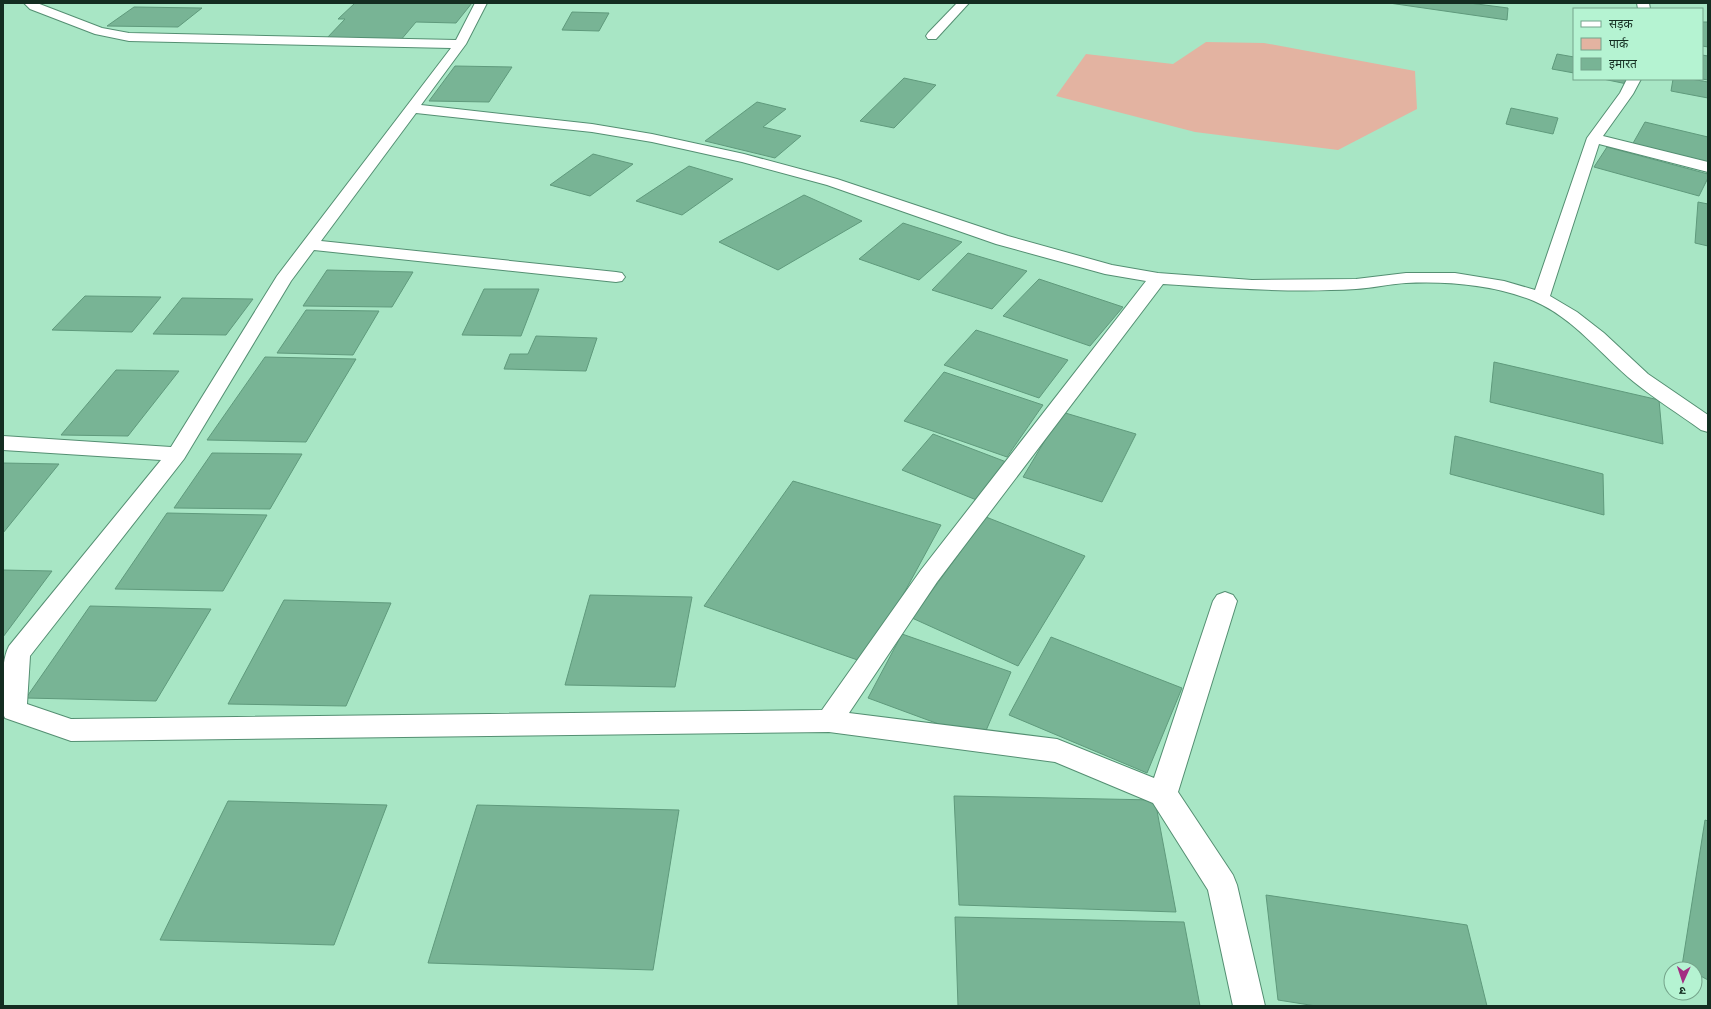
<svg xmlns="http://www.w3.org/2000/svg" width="1711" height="1009" viewBox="0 0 1711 1009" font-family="Lora,'Noto Sans Devanagari',serif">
  <rect width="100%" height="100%" fill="#a8e6c5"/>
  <path fill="#e3b3a1" d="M1206,42L1264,43L1415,71L1417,109L1338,150L1195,132L1056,96L1086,54L1173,64Z"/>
  <g fill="#78b495" stroke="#5f9a7c">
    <path d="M355,3H472L456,23L416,22L400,41L326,39L345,19H338Z"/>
    <path d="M1389,3H1469L1508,8L1507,20Z"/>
    <path d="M134,7L202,8L178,27L107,26Z"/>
    <path d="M572,12L609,13L599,31L562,30Z"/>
    <path d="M1702,22H1708V47L1702,46Z"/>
    <path d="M1557,54L1574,57V73L1552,69Z"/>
    <path d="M1702,55L1708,56V80L1702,79Z"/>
    <path d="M455,66L512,67L489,102L429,101Z"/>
    <path d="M904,78L936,85L894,128L860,121Z"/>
    <path d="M1603,79H1628L1627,84Z"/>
    <path d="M1673,79H1691L1708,82V98L1671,91Z"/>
    <path d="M757,102L786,109L763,127L801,136L775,158L705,141Z"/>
    <path d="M1511,108L1558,118L1553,134L1506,124Z"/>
    <path d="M1645,122L1708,137V164L1632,145Z"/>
    <path d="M1607,147L1708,174V178L1699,196L1594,167Z"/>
    <path d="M593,154L633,164L590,196L550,185Z"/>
    <path d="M689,166L733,179L682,215L636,201Z"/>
    <path d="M804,195L862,221L778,270L719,242Z"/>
    <path d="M1698,202L1708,204V246L1695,243Z"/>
    <path d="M903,223L962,242L919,280L859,259Z"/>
    <path d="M968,253L1027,271L992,309L932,290Z"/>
    <path d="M327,270L413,272L392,307L303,306Z"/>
    <path d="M1039,279L1123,307L1090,346L1003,316Z"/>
    <path d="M484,289H539L521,336L462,335Z"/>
    <path d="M85,296L161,297L132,332L52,330Z"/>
    <path d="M182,298L253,299L226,335L153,334Z"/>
    <path d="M306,310L379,311L353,355L277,353Z"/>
    <path d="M976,330L1068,360L1039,398L944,365Z"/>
    <path d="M536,336L597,338L586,371L504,369L510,354H528Z"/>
    <path d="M265,357L356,359L306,442L207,440Z"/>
    <path d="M1494,362L1659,400L1663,444L1490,402Z"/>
    <path d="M116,370L179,371L128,436L61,435Z"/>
    <path d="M944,372L1043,405L1007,457L904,421Z"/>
    <path d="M1062,412L1136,434L1102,502L1023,477Z"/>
    <path d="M933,434L1009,463L979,501L902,470Z"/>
    <path d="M1455,436L1603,474L1604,515L1450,474Z"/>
    <path d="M212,453L302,454L270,509L174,508Z"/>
    <path d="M3,463L59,464L3,533Z"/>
    <path d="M793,481L941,525L866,663L704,606Z"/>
    <path d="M167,513L267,515L223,591L115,589Z"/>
    <path d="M986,517L1085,556L1018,666L912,618Z"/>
    <path d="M3,570L52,571L3,637Z"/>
    <path d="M590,595L692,597L675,687L565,685Z"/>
    <path d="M284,600L391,603L346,706L228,704Z"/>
    <path d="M90,606L211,609L156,701L26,698Z"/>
    <path d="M902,634L1011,672L982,740L868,698Z"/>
    <path d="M1051,637L1182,688L1147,773L1009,715Z"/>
    <path d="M954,796L1155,800L1176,912L959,905Z"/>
    <path d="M228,801L387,805L334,945L160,940Z"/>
    <path d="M477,805L679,810L653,970L428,963Z"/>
    <path d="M1705,820L1708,821V980L1695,973V969H1687L1682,966Z"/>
    <path d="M1266,895L1467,925L1487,1006H1316L1278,1000Z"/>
    <path d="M955,917L1184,922L1200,1006H958Z"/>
  </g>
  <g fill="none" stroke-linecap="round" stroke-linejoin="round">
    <defs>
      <g id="minor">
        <path d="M24,3H37L102,28L129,33L456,40L475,3H487L466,44L421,105L592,124L652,134L744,154L837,179L1008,236L1112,265L1158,273L1252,280L1356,279L1406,273H1455L1504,281L1535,290L1587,138L1620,93L1627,79H1641L1633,94L1603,136L1708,162V172L1599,144L1550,296L1577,312L1604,333L1648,374L1708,415V432L1701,430C1679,414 1655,399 1634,382C1602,356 1574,318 1534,301C1494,285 1449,281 1406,283C1389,284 1373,288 1356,289C1291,293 1227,288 1163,284L937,582L849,713L1057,739L1154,778L1213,601L1217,595L1225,592L1233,595L1237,601L1178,792L1233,875L1237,885L1265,1006H1233L1208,890L1153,803L1055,762L829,732L71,741L5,718L3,714C3,694 0,663 9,646L161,460L3,450V436L171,447L277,276L451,48L129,41L95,34L30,9ZM416,113L592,132L652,142L742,162L827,185L996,244L1105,274L1146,281L921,570L822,710L71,719L27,704L30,656L184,459L291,281L314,250L616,282L622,281L625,277L622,273L616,272L321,241Z"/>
        <path d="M957,3H969L936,39H928L926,36L928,33Z"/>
        <path d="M1637,3H1649L1650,9H1638Z"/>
      </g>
    </defs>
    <use href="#minor" stroke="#548f72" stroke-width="2"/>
    <use href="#minor" fill="#fff" fill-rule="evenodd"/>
  </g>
  <rect width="1711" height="1009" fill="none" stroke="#142d21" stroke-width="8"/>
  <rect x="1573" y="8" width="130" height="72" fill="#b5f3d2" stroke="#75a48b"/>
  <rect x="1581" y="21" width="20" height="6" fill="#ffffff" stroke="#75a48b"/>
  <text x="1609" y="28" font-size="12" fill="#142d21">सड़क</text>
  <rect x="1581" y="38" width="20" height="12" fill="#e3b3a1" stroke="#75a48b"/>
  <text x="1609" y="48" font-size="12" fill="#142d21">पार्क</text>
  <rect x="1581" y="58" width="20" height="12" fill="#78b495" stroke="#75a48b"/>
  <text x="1609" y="68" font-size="12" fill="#142d21">इमारत</text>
  <g transform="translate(1683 981) rotate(183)"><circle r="19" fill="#b5f3d2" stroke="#75a48b"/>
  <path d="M0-3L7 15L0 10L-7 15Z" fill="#a42c83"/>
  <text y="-6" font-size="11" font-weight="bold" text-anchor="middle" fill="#142d21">उ</text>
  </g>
</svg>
